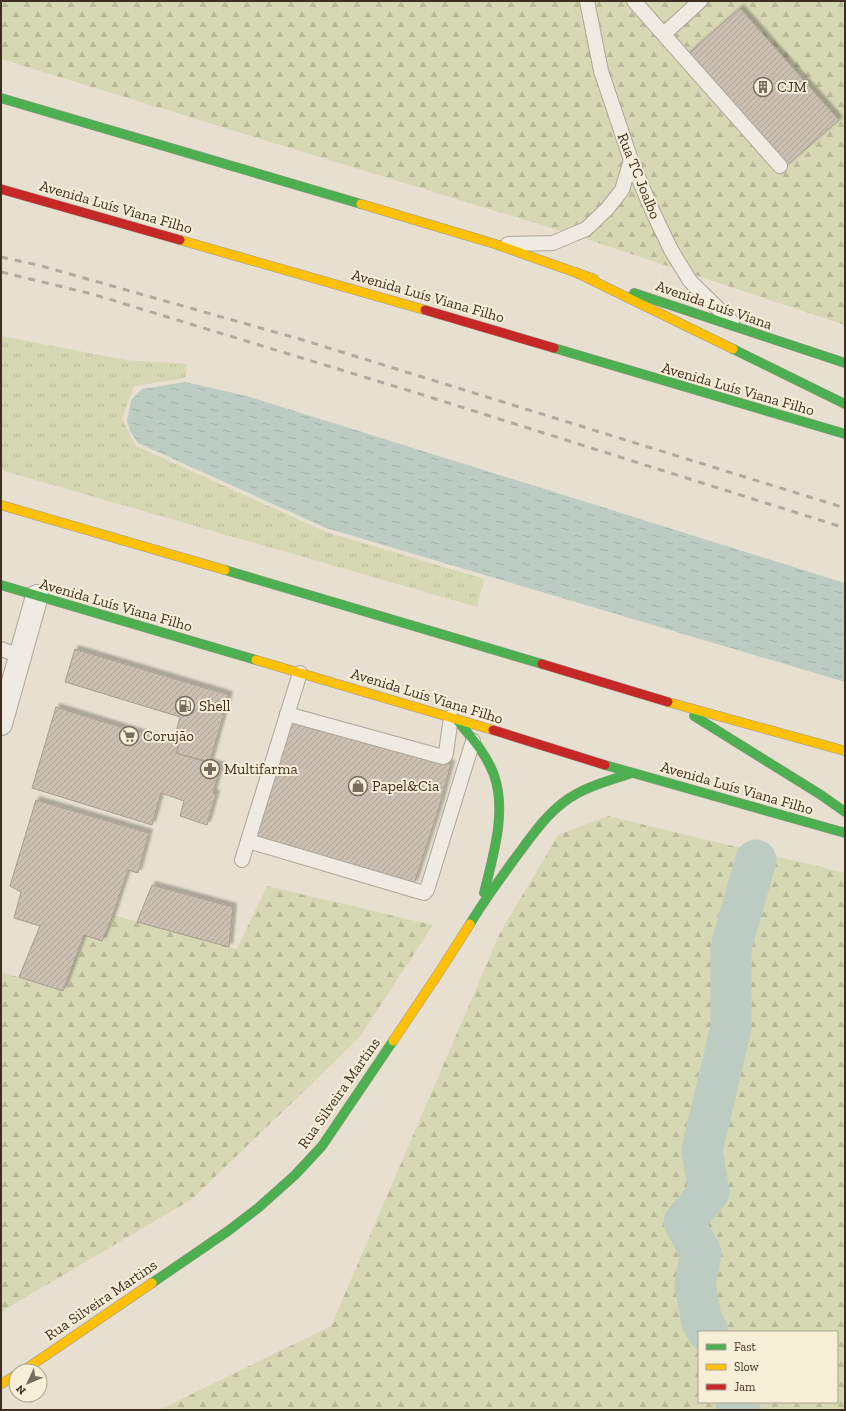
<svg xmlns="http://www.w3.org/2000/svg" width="846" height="1411" viewBox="0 0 846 1411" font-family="'Zilla Slab',serif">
  <defs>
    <pattern id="grass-tufts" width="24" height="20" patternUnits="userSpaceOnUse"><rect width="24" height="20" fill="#d6d7b3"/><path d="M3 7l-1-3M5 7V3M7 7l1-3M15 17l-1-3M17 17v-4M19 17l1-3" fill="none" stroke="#b9b99a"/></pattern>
    <pattern id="forest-firs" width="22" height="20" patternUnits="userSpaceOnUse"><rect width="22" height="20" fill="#d6d7b3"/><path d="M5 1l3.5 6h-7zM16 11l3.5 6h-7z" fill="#b9b99a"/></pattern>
    <pattern id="water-ripples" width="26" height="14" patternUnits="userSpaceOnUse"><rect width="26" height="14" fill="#bcccc2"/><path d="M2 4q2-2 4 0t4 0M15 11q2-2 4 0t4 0" fill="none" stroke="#a2b0a6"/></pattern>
    <pattern id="building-hatch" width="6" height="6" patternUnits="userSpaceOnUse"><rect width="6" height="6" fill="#cbbfb2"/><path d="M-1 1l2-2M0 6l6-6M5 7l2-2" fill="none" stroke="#afa499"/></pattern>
    <filter id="shadow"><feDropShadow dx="3.5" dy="-3.5" stdDeviation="1" flood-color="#0004"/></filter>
  </defs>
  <rect width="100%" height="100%" fill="#e7e0d1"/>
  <path fill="url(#grass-tufts)" d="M1,336L126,360L187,364L185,378L134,386L122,419L136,446L326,532L484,579L477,607L1,470Z"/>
  <g fill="url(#forest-firs)" fill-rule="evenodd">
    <path d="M1,1H845V325L580,237L1,59Z"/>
    <path d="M608,816L845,873V1410H159L331,1326L500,933L558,835ZM699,1332H837V1402H699Z"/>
    <path d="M267,886L433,925L359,1038L192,1199L1,1312V972L63,991L84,935L102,941L113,915L237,949Z"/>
  </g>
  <path fill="url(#water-ripples)" d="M185,382L247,396L845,583V682L326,528L138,443L130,431L127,421L131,400L142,389Z"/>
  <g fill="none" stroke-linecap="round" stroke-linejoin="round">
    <g stroke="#bcccc2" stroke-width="41">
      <path d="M708,1332L702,1322L695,1285L701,1253L684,1222L709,1192L702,1150L731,1027V947L756,860"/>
      <path d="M736,1402L740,1410"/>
    </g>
  </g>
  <g fill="url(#building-hatch)" stroke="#a89c90" filter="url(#shadow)">
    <path d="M740,8L839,120L785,167L687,55Z"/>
    <path d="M75,649L229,695L210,762L176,753L179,745L173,743L180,717L65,682Z"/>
    <path d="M56,707L179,745L176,753L221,766L213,793L216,794L207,825L180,816L184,801L161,793L152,825L32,788Z"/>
    <path d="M291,719L451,764L439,808L414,884L255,836Z"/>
    <path d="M36,800L149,833L138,873L128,870L113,915L102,941L84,935L63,991L19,977L40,926L14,918L21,892L10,886Z"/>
    <path d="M152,885L233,907L229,947L137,922Z"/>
  </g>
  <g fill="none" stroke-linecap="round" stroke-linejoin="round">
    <defs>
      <g id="lane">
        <path d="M587,1L601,71L631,160L652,210L671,250L690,281L732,322"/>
        <path d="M634,1L780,166"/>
        <path d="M664,34L700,1"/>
        <path d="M508,244L553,243L586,229L607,209L622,190L631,160"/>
        <path d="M1,649L20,656"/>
        <path d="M287,714L443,757L445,756L446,753L451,717"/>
        <path d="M248,841L424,893L427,890L473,741"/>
        <path d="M242,860L300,673"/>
      </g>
      <path id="street" d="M1,724L37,596"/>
      <g id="fast">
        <path d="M1,98L361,204"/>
        <path d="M634,293L845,363"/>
        <path d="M554,348L845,434"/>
        <path d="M733,349L845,404"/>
        <path d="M225,570L542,664"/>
        <path d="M1,585L256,660"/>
        <path d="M694,716L821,795L845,812"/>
        <path d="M456,719C470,736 486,753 494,775C507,812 493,856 484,893"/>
        <path d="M605,765L845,833"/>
        <path d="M470,924C483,902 498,882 513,861C532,836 549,808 578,793C594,784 614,779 632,773"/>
        <path d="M152,1283L228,1231L258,1208L295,1175L322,1146L393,1041"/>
      </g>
      <g id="slow">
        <path d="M361,204L495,244L594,279"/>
        <path d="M180,240L425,310"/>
        <path d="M575,272L733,349"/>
        <path d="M1,505L225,570"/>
        <path d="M256,660L493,730"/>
        <path d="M668,702L845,751"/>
        <path d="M393,1041L438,974L470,924"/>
        <path d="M23,1371L152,1283"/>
        <path d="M1,1384L16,1375"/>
      </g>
      <g id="jam">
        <path d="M1,189L180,240"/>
        <path d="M425,310L554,348"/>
        <path d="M542,664L668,702"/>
        <path d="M493,730L605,765"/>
      </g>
    </defs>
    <use href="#lane" stroke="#ada599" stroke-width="16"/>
    <use href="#street" stroke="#ada599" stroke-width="24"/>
    <use href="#fast" stroke="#9c958a" stroke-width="10"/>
    <use href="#slow" stroke="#9c958a" stroke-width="10"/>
    <use href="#jam" stroke="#9c958a" stroke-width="10"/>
    <use href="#lane" stroke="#efebe3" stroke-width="14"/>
    <use href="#street" stroke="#efebe3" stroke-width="22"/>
    <use href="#fast" stroke="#4caf50" stroke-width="9"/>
    <use href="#slow" stroke="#ffc107" stroke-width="9"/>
    <use href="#jam" stroke="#c62828" stroke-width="9"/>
    <g stroke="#afaaa2" stroke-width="3" stroke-dasharray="7 7" stroke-linecap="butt">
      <path d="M1,257L38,265L303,340L845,508"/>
      <path d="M1,272L92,294L420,394L845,528"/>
    </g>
  </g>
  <defs>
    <symbol id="building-ring" viewBox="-11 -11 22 22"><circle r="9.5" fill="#f7eed8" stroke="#786c5e" stroke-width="1.5"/><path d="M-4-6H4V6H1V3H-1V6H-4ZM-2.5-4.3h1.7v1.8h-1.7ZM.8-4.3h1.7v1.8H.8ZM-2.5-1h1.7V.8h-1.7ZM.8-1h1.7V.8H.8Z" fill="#786c5e"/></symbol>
    <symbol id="fuel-ring" viewBox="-11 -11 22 22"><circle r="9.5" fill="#f7eed8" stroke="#786c5e" stroke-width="1.5"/><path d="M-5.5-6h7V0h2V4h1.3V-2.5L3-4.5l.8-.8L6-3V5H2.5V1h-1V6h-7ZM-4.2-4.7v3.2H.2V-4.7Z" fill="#786c5e"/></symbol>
    <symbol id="supermarket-ring" viewBox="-11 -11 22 22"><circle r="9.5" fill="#f7eed8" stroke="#786c5e" stroke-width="1.5"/><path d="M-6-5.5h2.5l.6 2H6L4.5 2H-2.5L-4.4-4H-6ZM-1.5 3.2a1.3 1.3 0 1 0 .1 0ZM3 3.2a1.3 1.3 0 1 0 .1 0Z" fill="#786c5e"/></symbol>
    <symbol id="pharmacy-ring" viewBox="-11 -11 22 22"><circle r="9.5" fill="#f7eed8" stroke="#786c5e" stroke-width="1.5"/><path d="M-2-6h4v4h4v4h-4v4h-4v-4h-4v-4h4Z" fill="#786c5e"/></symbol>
    <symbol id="shop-ring" viewBox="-11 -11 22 22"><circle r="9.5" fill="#f7eed8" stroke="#786c5e" stroke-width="1.5"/><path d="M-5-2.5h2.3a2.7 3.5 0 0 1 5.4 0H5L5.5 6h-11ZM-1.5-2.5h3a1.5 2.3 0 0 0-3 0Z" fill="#786c5e"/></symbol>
  </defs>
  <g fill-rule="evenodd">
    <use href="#building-ring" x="752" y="76" width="22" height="22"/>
    <use href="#fuel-ring" x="174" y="695" width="22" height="22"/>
    <use href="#supermarket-ring" x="118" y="725" width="22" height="22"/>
    <use href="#pharmacy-ring" x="199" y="758" width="22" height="22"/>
    <use href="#shop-ring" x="347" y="775" width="22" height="22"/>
  </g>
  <g text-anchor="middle" stroke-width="4" stroke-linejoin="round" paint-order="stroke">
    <g font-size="15" fill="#3d2e20" stroke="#f7eed8" text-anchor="start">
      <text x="777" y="92">CJM</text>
      <text x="199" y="711">Shell</text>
      <text x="143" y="741">Corujão</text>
      <text x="224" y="774">Multifarma</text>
      <text x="372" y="791">Papel&amp;Cia</text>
    </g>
    <g font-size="15" fill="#3d2e20" stroke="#f7eed8">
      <text transform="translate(639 176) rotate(68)" y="5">Rua TC Joalbo</text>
      <text transform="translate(116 207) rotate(16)" y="5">Avenida Luís Viana Filho</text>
      <text transform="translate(428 296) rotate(16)" y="5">Avenida Luís Viana Filho</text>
      <text transform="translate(714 305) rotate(19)" y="5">Avenida Luís Viana</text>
      <text transform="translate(738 389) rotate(16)" y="5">Avenida Luís Viana Filho</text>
      <text transform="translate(116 605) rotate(16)" y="5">Avenida Luís Viana Filho</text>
      <text transform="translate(427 696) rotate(17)" y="5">Avenida Luís Viana Filho</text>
      <text transform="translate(737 788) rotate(16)" y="5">Avenida Luís Viana Filho</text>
      <text transform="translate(339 1093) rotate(-55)" y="5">Rua Silveira Martins</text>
      <text transform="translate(101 1300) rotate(-34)" y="5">Rua Silveira Martins</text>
    </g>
  </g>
  <rect width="846" height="1411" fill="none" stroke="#3d2e20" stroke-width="4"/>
  <rect x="698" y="1331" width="140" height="72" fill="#f7eed8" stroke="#ada18e"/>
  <rect x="706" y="1344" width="20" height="6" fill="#4caf50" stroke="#ada18e"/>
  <text x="734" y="1351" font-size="12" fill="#3d2e20">Fast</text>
  <rect x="706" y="1364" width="20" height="6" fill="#ffc107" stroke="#ada18e"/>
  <text x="734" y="1371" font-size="12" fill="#3d2e20">Slow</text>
  <rect x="706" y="1384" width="20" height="6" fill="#c62828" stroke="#ada18e"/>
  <text x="734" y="1391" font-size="12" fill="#3d2e20">Jam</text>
  <g transform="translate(28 1383) rotate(226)"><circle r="19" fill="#f7eed8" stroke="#ada18e"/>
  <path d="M0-3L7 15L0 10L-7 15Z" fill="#786c5e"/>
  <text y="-6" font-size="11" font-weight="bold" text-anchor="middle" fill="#3d2e20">N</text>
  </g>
</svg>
